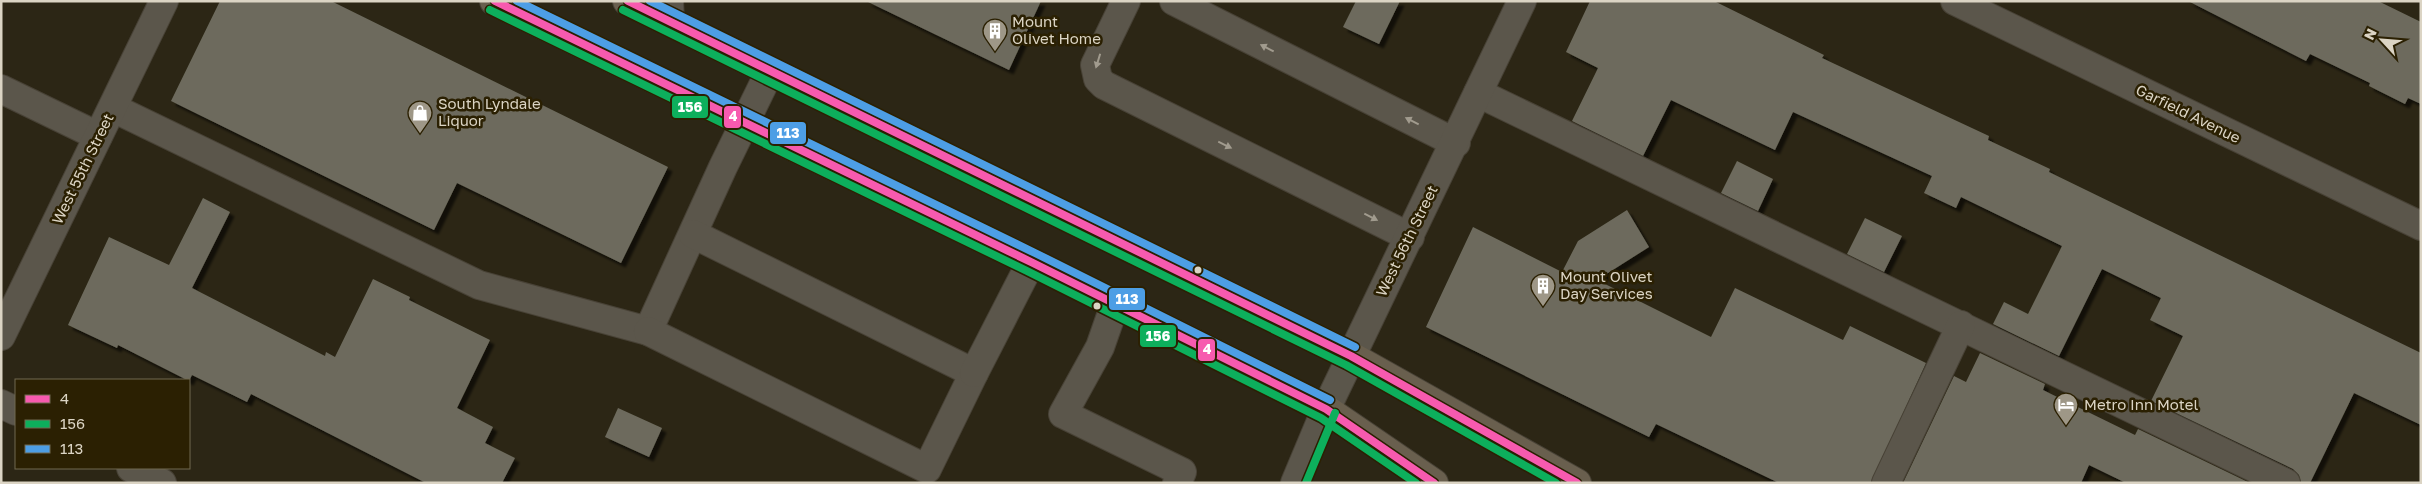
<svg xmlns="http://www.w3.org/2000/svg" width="2422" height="484" viewBox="0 0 2422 484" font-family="'Golos Text',sans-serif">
  <defs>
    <filter id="shadow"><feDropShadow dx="4.5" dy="4.5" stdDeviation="1" flood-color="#0009"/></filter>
  </defs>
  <rect width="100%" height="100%" fill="#2c2615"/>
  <g fill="#6d6b5d" filter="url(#shadow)">
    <path d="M220,1H331L668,167L621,263L457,183L434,230L171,101Z"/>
    <path d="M866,1H1041L1009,70Z"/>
    <path d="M1356,1H1400L1379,44L1343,27Z"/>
    <path d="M1590,1H1714L1824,55L1822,58L1989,136L1988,140L2050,169L2049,172L2421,353V425L2354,393L2310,483H2301L2299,475L2293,469L2151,401L2183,336L2150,320L2161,298L2102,269L2059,356L1993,324L2004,302L2028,314L2062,246L1961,197L1956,208L1924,193L1932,176L1793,112L1775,150L1671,100L1643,156L1572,121L1598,68L1566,52Z"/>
    <path d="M2188,1H2378L2421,22V104L2408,98L2405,104L2369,86L2370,83L2310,54L2306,61Z"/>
    <path d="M1737,161L1773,179L1758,211L1721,193Z"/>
    <path d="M203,198L230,212L192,288L325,356L326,352L335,357L373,279L410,297L409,300L490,340L457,408L493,427L485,443L515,458L502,483H426L251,394L247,402L192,375L189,381L187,380L118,345L117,348L68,325L109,237L169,265Z"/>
    <path d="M1627,210L1649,247L1597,280L1711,337L1735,288L1843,340L1850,326L1926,363L1871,483H1779L1656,424L1649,437L1426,327L1473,227L1562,272L1578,241Z"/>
    <path d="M1865,218L1902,236L1884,272L1847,254Z"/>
    <path d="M1980,353L2045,384L2043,390L2135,435L2138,429L2250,483H2126L2089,465L2081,483H1903L1954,376L1966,382Z"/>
    <path d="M618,408L662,428L649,457L605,437Z"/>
  </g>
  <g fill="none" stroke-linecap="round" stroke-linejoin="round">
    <defs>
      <g id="minor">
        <path d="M669,1L670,22"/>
        <path d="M1126,1L1095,65L1098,79L1104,85L1410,237"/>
        <path d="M1174,1L1456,143"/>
        <path d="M1955,1L2421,226"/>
        <path d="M1,89L98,136"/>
        <path d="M1478,93L2286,483"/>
        <path d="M113,108L479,285L648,331L723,167L770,71"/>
        <path d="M1115,304L1100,347L1063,414L1182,472L1177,483"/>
        <path d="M648,331L927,469L974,373L693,234"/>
        <path d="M1,336L164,1"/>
        <path d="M974,373L1031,262"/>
        <path d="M1,404L16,411"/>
        <path d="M131,468L162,483"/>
        <path d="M1295,483L1326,409L1522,1"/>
        <path d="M1886,483L1961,325"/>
      </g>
      <g id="major">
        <path d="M494,1L1031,262L1326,409L1434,483"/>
        <path d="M627,1L1351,356L1577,483"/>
      </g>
    </defs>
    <use href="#minor" stroke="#484236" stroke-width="30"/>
    <use href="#major" stroke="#484236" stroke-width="30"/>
    <use href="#minor" stroke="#5b564b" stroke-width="28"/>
    <use href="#major" stroke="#695f4e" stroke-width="28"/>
    <defs>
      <g id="bus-1">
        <path d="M495,1L1031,262L1326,409L1434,483"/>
        <path d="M628,1L1351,356L1577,483"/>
      </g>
      <g id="bus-2">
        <path d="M490,10L1027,271L1321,418L1416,483"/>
        <path d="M623,10L1346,365L1556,483"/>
        <path d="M1306,483L1335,413"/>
      </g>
      <g id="bus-3">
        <path d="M517,1L1035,253L1330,400"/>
        <path d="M650,1L1355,347"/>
      </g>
    </defs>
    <use href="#bus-1" stroke="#2b2002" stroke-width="11"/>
    <use href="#bus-2" stroke="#2b2002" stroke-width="11"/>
    <use href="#bus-3" stroke="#2b2002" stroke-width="11"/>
    <use href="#bus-1" stroke="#f75aaf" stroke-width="8"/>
    <use href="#bus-2" stroke="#0daf5c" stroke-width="8"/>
    <use href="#bus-3" stroke="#4d9ee5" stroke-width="8"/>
  </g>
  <defs><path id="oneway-solid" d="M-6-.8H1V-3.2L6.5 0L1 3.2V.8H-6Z" transform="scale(1.25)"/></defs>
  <g fill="#a19b8e">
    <use href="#oneway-solid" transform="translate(1267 48) rotate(-153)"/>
    <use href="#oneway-solid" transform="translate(1098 61) rotate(107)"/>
    <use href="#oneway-solid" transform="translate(1412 121) rotate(-153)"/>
    <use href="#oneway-solid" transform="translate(1225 145) rotate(26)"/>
    <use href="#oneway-solid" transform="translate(1371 217) rotate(27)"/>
  </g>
  <defs>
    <symbol id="building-pin" viewBox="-11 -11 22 30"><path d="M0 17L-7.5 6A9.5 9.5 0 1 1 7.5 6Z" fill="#9e9787" stroke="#2b2002"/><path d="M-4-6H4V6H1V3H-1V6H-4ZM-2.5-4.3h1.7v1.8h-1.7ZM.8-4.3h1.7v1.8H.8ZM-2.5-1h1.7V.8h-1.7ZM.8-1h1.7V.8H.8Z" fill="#fff"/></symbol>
    <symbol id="shop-pin" viewBox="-11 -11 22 30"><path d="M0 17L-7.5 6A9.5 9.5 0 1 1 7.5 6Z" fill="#9e9787" stroke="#2b2002"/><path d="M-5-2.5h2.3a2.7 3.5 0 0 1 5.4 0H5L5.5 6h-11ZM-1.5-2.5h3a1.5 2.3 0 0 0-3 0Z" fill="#fff"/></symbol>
    <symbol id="hotel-pin" viewBox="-11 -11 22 30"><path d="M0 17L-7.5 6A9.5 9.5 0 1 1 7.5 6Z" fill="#9e9787" stroke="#2b2002"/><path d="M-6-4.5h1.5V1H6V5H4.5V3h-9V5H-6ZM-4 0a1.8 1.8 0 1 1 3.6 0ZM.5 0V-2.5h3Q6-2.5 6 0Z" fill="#fff"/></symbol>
  </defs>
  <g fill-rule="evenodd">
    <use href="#building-pin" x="981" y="17" width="28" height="38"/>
    <use href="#shop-pin" x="406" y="99" width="28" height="38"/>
    <use href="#building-pin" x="1529" y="272" width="28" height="38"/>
    <use href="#hotel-pin" x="2052" y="391" width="28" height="38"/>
  </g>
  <g fill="#dbd4c4" stroke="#2b2002" stroke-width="2">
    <circle cx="1198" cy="270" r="4.5"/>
    <circle cx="1097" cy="306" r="4.5"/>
  </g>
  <g text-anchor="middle" stroke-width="5" stroke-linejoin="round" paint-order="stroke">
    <g font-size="15" fill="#dbd4c4" stroke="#2b2002" text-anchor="start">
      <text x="1012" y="27">Mount<tspan x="1012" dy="17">Olivet Home</tspan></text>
      <text x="438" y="109">South Lyndale<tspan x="438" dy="17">Liquor</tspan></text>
      <text x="1560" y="282">Mount Olivet<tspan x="1560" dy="17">Day Services</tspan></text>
      <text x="2084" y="410">Metro Inn Motel</text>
    </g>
    <g font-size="15" fill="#dbd4c4" stroke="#2b2002">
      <text transform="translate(2188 114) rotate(26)" y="5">Garfield Avenue</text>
      <text transform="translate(83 169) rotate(-64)" y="5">West 55th Street</text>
      <text transform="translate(1407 241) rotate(-64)" y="5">West 56th Street</text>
    </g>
  </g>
  <g stroke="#2b2002" stroke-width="2">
    <rect x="671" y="95" width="38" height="24" rx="5" fill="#0daf5c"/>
    <rect x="723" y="105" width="19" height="24" rx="5" fill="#f75aaf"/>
    <rect x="769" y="121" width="38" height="24" rx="5" fill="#4d9ee5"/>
    <rect x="1108" y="287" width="38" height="24" rx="5" fill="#4d9ee5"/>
    <rect x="1139" y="324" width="38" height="24" rx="5" fill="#0daf5c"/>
    <rect x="1197" y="338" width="19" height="24" rx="5" fill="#f75aaf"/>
  </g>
  <g font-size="14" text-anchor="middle" font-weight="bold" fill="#fff">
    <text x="690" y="112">156</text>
    <text x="733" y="121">4</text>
    <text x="788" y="138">113</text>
    <text x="1127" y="304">113</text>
    <text x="1158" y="341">156</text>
    <text x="1207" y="354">4</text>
  </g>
  <rect width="2422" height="484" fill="none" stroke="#dbd4c4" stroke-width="5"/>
  <rect x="15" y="379" width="175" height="90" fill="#2b2002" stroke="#716850"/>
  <rect x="25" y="395" width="25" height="8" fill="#f75aaf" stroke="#716850"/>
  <text x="60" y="404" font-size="15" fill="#dbd4c4">4</text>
  <rect x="25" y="420" width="25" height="8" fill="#0daf5c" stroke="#716850"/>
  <text x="60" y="429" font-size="15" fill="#dbd4c4">156</text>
  <rect x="25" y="445" width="25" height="8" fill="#4d9ee5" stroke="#716850"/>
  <text x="60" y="454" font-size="15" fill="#dbd4c4">113</text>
  <g transform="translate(2382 40) rotate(296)" stroke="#2b2002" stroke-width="4" paint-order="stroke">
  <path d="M0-4L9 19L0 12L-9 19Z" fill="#dbd4c4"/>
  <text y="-8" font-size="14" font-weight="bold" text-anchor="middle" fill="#dbd4c4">N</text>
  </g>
</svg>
